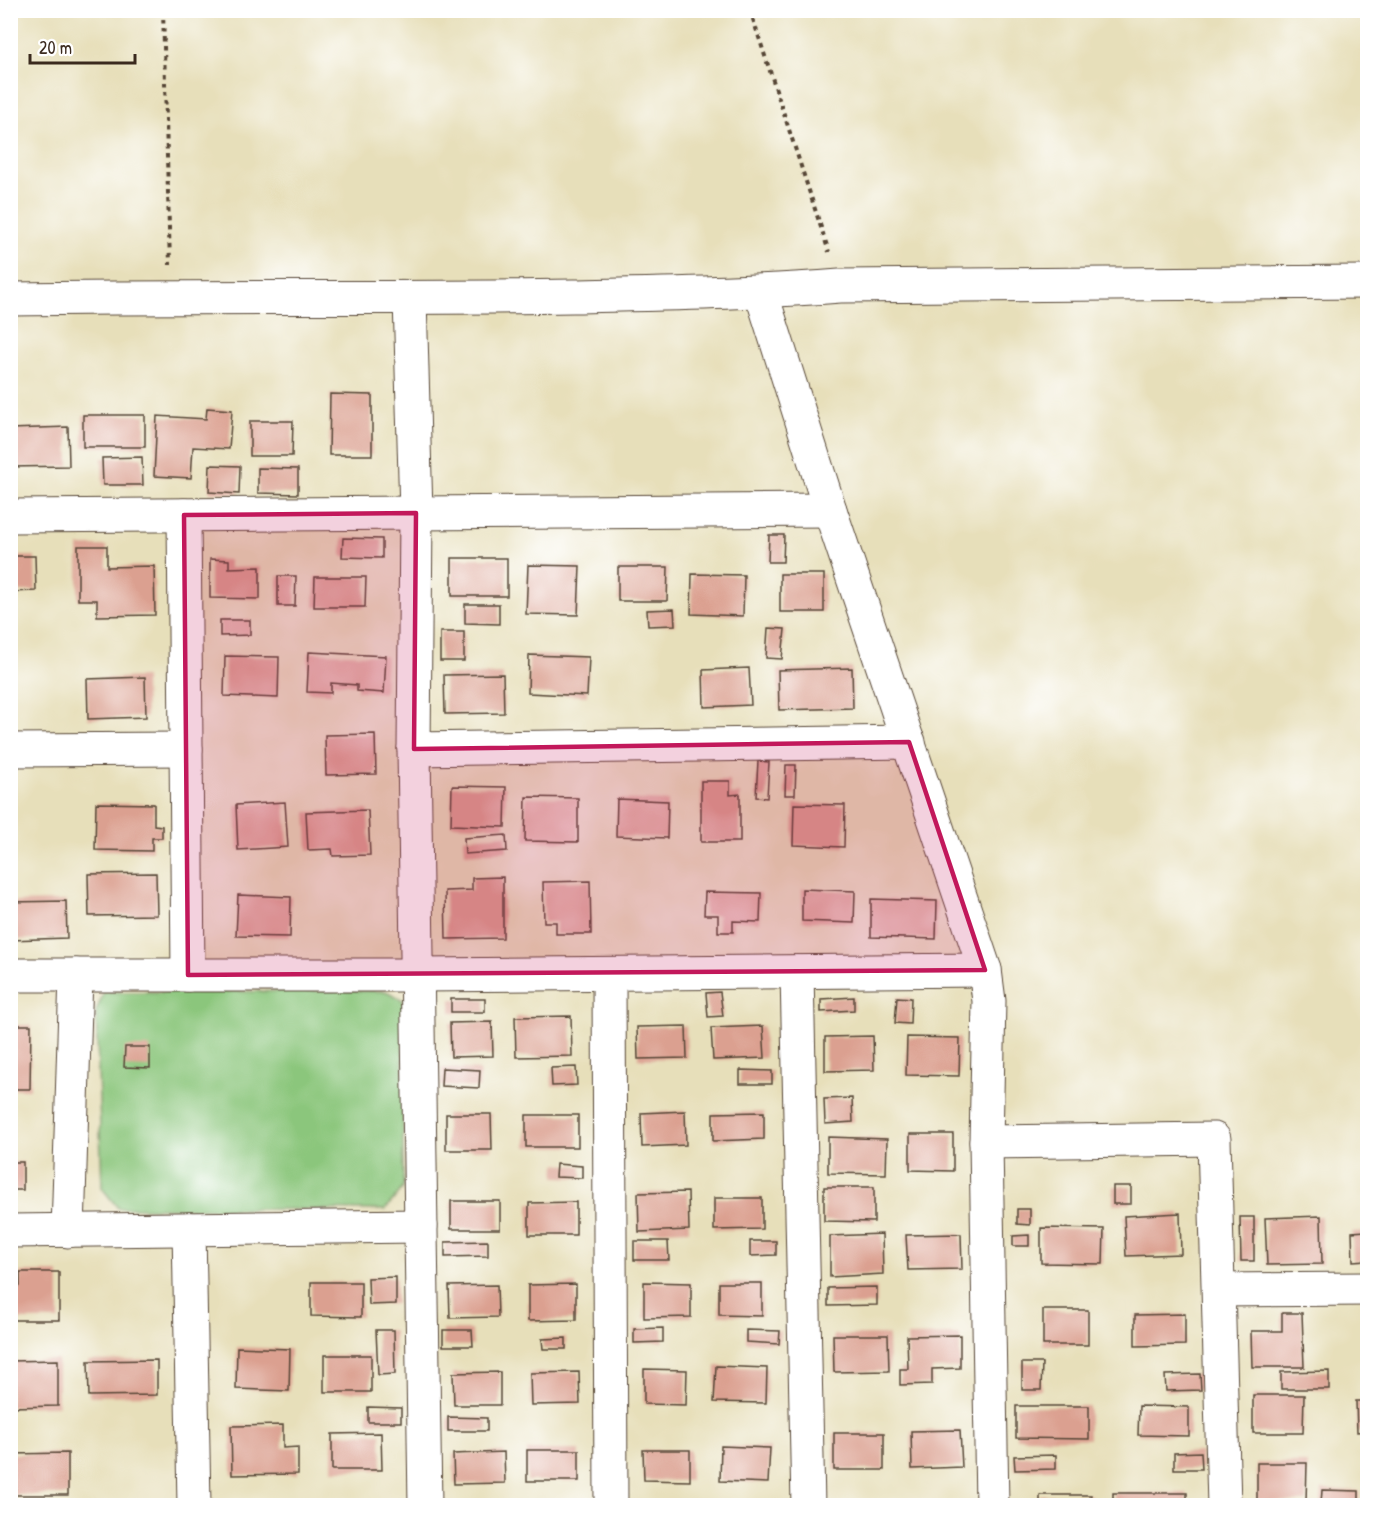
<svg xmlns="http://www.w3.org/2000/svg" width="1378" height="1516" viewBox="0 0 1378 1516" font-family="'Patrick Hand',sans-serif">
  <rect width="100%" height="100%" fill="#fff"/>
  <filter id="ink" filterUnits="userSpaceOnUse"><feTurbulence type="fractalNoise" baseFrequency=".0167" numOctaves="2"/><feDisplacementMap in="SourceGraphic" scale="12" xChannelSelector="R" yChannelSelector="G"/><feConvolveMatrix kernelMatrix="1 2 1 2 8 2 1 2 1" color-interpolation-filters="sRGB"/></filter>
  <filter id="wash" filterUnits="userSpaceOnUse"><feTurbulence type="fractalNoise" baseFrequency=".008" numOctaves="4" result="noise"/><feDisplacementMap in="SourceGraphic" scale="24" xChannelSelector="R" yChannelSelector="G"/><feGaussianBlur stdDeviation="1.35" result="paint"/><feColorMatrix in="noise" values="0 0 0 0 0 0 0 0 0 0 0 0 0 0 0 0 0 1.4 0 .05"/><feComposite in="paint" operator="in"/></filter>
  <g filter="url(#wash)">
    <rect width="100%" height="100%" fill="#e7dfba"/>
    <path fill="#8bc67b" stroke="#63784c" stroke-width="1.5" d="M386,991L403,1000V1188L385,1210L118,1208L102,1188L96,1011L104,992Z"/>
    <g id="blocks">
      <g fill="#dba090">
        <path d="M330,394L372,395V455H329Z"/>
        <path d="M207,408L232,410L229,449L193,447L191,478L154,476L157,416L206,419Z"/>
        <rect x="83" y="415" width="62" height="32"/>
        <path d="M250,421H293L292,456H250Z"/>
        <path d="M68,427L69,466L10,467V429Z"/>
        <path d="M142,457L143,485H103L102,458Z"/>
        <path d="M210,465L240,466L239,494L209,492Z"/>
        <path d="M258,468L298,469V494L258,493Z"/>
        <path d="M769,535H784L783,562H768Z"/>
        <path d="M343,538L382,539V558L342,557Z"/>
        <path d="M78,546H107V567L154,566L155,615L97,616V600H78Z"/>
        <path d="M10,556H35L36,591L10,592Z"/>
        <rect x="452" y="558" width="55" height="38"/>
        <path d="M210,559L229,560V568L260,567V599L210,598Z"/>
        <path d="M528,565L580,566L578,615L526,614Z"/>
        <path d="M618,567H668L667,601H618Z"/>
        <path d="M692,574L744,575L743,616L691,614Z"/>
        <rect x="780" y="574" width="44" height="38"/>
        <path d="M278,576H296L295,606H278Z"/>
        <path d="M315,577H366L365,607H314Z"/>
        <path d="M465,604H499V624L465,623Z"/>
        <path d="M674,609L675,625L648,626L647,610Z"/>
        <path d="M220,620H250V635L220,636Z"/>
        <path d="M768,628L785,629L782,659L766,658Z"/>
        <rect x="440" y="632" width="24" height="29"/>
        <path d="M309,652L386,656L384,693L357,691V685L331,683V693L307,692Z"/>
        <path d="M529,655L589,657L587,696L528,693Z"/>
        <path d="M225,656L279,657L278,698L224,696Z"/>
        <path d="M749,668L751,705L704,707L703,670Z"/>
        <path d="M852,668L853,708L779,710L778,670Z"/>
        <path d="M503,674L504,713L445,714L444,675Z"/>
        <path d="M145,677L146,717L88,719L87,679Z"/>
        <path d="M375,734L376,774L326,775L325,735Z"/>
        <path d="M758,761L769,762L767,798L756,797Z"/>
        <path d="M786,765H796L795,795H785Z"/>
        <path d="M701,781H730V795L740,794V842H701Z"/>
        <path d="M452,786L506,787L505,827L451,825Z"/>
        <path d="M526,797L578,798V842L525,841Z"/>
        <path d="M617,799L668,801L667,838L616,836Z"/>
        <path d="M285,802L288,847L238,850L236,805Z"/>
        <path d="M96,803L154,804V825L162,826V838H152V851L95,850Z"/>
        <path d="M794,804L845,805L844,847L793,845Z"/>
        <path d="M368,810L370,855L333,856L332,849L308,850L306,812Z"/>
        <path d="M506,835L507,851L465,854L464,838Z"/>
        <path d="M156,873L157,915L89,916L88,874Z"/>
        <path d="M503,877V938L446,939L445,891L472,890V878Z"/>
        <path d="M590,881L591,934H556V922H544L543,882Z"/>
        <path d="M802,889L855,891L854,923L802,921Z"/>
        <path d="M705,892L761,893L760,922L733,921V932H718V915H704Z"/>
        <path d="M238,895L291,897L290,937L236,936Z"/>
        <path d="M871,899L937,901L936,939L871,937Z"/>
        <path d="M66,901L67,938L10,940V902Z"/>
        <path d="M720,992L723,1016L708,1017L706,993Z"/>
        <path d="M854,997V1010L821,1012V999Z"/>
        <path d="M897,997L911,998L910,1024L895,1023Z"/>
        <rect x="451" y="999" width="34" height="13"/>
        <path d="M571,1016L572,1056L516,1057L515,1017Z"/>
        <path d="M492,1022L493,1056L451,1057L450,1023Z"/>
        <path d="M10,1025H31L30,1089H10Z"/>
        <path d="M686,1026L687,1058L638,1059L637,1027Z"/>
        <path d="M763,1026L765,1058L713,1060L711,1028Z"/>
        <path d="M873,1036L874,1070L825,1071V1037Z"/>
        <path d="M907,1037L960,1038L959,1076L906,1075Z"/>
        <path d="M125,1047H150V1068L124,1067Z"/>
        <path d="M576,1067L577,1085L552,1086L551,1068Z"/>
        <path d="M442,1068L480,1070L479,1088L441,1086Z"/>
        <path d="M740,1070L772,1071V1084H740Z"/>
        <path d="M852,1098L853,1122L825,1124L824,1099Z"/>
        <path d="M685,1111L686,1145L642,1147L641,1113Z"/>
        <path d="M764,1112V1139L713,1141V1113Z"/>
        <path d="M446,1114H491L492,1150H446Z"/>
        <rect x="526" y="1115" width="52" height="32"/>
        <path d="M910,1134H953V1171L910,1170Z"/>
        <path d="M828,1137L887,1139L886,1174L828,1173Z"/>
        <rect x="10" y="1162" width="13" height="28"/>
        <path d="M556,1164L582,1166V1178L555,1177Z"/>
        <rect x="1113" y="1186" width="18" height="18"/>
        <path d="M824,1187H874V1222L824,1221Z"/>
        <path d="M688,1192L689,1230L639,1232L638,1193Z"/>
        <path d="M714,1198H762V1229L714,1230Z"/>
        <rect x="451" y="1201" width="49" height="28"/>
        <path d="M576,1202V1235H529V1203Z"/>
        <path d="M1017,1209H1030V1225L1017,1224Z"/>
        <path d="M1180,1213L1181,1254L1126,1256L1124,1216Z"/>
        <path d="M1321,1216L1322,1264L1267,1265L1265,1218Z"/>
        <path d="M1240,1217H1254V1261H1241Z"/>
        <path d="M1041,1228L1104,1229L1103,1264L1041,1263Z"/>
        <path d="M1366,1231L1367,1260L1353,1261L1352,1232Z"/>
        <path d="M882,1234L883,1274L830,1277V1236Z"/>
        <path d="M961,1234L962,1269L908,1270L906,1235Z"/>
        <path d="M1029,1235V1246H1013V1236Z"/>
        <path d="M488,1241V1256L445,1257V1242Z"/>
        <path d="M634,1241H668L669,1260H634Z"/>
        <path d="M750,1241H776V1255L750,1256Z"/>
        <path d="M20,1272H59V1320H10V1286H20Z"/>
        <path d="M396,1277V1304L369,1305L368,1278Z"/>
        <path d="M311,1282H361V1317L311,1316Z"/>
        <path d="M644,1282L691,1283V1317L644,1318Z"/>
        <path d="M719,1283H762V1316L719,1315Z"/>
        <path d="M576,1284V1320L528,1321V1285Z"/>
        <path d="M497,1285L498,1317L450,1318L449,1286Z"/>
        <path d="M877,1287V1305L828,1306V1288Z"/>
        <rect x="1043" y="1310" width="45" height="35"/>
        <path d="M1282,1313H1302L1304,1367H1252L1251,1331H1282Z"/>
        <path d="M1185,1314V1345L1135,1346V1315Z"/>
        <path d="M663,1328V1342L634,1343V1329Z"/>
        <path d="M376,1330H394L395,1374L378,1375Z"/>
        <path d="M443,1330H472L473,1346H443Z"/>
        <path d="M746,1330L780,1331L779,1344L746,1342Z"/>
        <path d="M833,1335H888L889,1371L834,1372Z"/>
        <path d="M960,1335V1368L932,1369V1384L900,1385V1369H908L907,1336Z"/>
        <path d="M566,1338V1349H543L542,1339Z"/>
        <path d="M237,1347L290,1349L289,1391L236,1389Z"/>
        <rect x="324" y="1355" width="47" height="37"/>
        <path d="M58,1360V1406L10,1407V1361Z"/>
        <path d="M157,1360V1395L89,1396L88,1361Z"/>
        <path d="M1022,1363H1042L1041,1390H1022Z"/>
        <path d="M716,1366L767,1368L766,1403L714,1402Z"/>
        <path d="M644,1369L687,1370L686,1405L644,1404Z"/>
        <path d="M1329,1371V1389H1281V1372Z"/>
        <path d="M500,1372V1405H454L453,1373Z"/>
        <path d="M579,1372L580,1404L531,1405L530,1373Z"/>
        <path d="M1200,1374L1201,1390L1166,1391L1165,1375Z"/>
        <path d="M1253,1395H1304L1303,1433H1253Z"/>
        <path d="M1356,1401H1368V1431L1357,1432Z"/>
        <path d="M1016,1406H1089V1439L1016,1438Z"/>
        <path d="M1139,1406L1189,1407V1436L1138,1435Z"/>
        <path d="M368,1407L401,1408V1422H368Z"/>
        <path d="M448,1417L487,1418V1431H448Z"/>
        <path d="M283,1425V1448L298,1447V1474L232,1475L231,1426Z"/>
        <path d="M960,1430L962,1467L912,1469L911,1431Z"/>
        <path d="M381,1433L382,1470H332V1434Z"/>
        <rect x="834" y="1433" width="50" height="37"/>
        <path d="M721,1446L770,1448L768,1483L720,1481Z"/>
        <rect x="527" y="1450" width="52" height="31"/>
        <path d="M643,1450H690V1481L644,1480Z"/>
        <path d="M504,1452L505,1483L454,1484L453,1454Z"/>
        <path d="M1201,1452L1202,1469H1174V1453Z"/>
        <path d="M68,1453V1495H10V1454Z"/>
        <path d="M1056,1455V1469L1015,1470L1014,1456Z"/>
        <path d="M1257,1463H1307L1306,1502H1257Z"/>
        <path d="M1322,1490L1359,1491V1506L1321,1504Z"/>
        <rect x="1113" y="1493" width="74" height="13"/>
        <rect x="1040" y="1495" width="51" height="11"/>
        <path d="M243,1501L281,1502V1506H242Z"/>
      </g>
    </g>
  </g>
  <g filter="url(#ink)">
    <use href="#blocks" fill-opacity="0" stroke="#554535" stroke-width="1.5"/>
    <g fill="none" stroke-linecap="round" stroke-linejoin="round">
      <defs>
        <g id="minor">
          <path d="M761,292L830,510L985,970L989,1001L986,1142L992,1506"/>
          <path d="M410,298L416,513L414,749L425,1506"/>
          <path d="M184,515L188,975"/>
          <path d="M10,516L830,510"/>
          <path d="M414,749L909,742"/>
          <path d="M10,750L186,749"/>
          <path d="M797,972L808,1506"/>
          <path d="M609,974L611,1506"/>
          <path d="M10,975H419L985,970"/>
          <path d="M986,1142L1214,1139L1224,1506"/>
          <path d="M189,1229L194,1506"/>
          <path d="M10,1231L421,1226"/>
          <path d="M68,1231L76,975"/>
          <path d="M1220,1290L1368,1289"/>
        </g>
        <path id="tertiary" d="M10,299C198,296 385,299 573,296C662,294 751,293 840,286L1368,282"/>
      </defs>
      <use href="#minor" stroke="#554535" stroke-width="35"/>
      <use href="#tertiary" stroke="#554535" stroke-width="35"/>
      <g stroke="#554535" stroke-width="4" stroke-dasharray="4.5 4.5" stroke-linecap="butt">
        <path d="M163,10L170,265"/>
        <path d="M750,10L829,252"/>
      </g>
      <use href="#minor" stroke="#fff" stroke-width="33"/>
      <use href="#tertiary" stroke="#fff" stroke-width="33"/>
    </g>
  </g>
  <path fill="#c2185b" fill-opacity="0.2" stroke="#c2185b" stroke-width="4.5" stroke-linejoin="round" d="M416,513L414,749L909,742L985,970L188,975L184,515Z"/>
  <rect width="1378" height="1516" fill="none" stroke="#fff" stroke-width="36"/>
  <path d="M30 54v9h105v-9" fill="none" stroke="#3b2a1e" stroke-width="3"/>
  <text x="39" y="54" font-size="18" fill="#3b2a1e" stroke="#ffffff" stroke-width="4.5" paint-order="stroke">20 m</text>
</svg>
